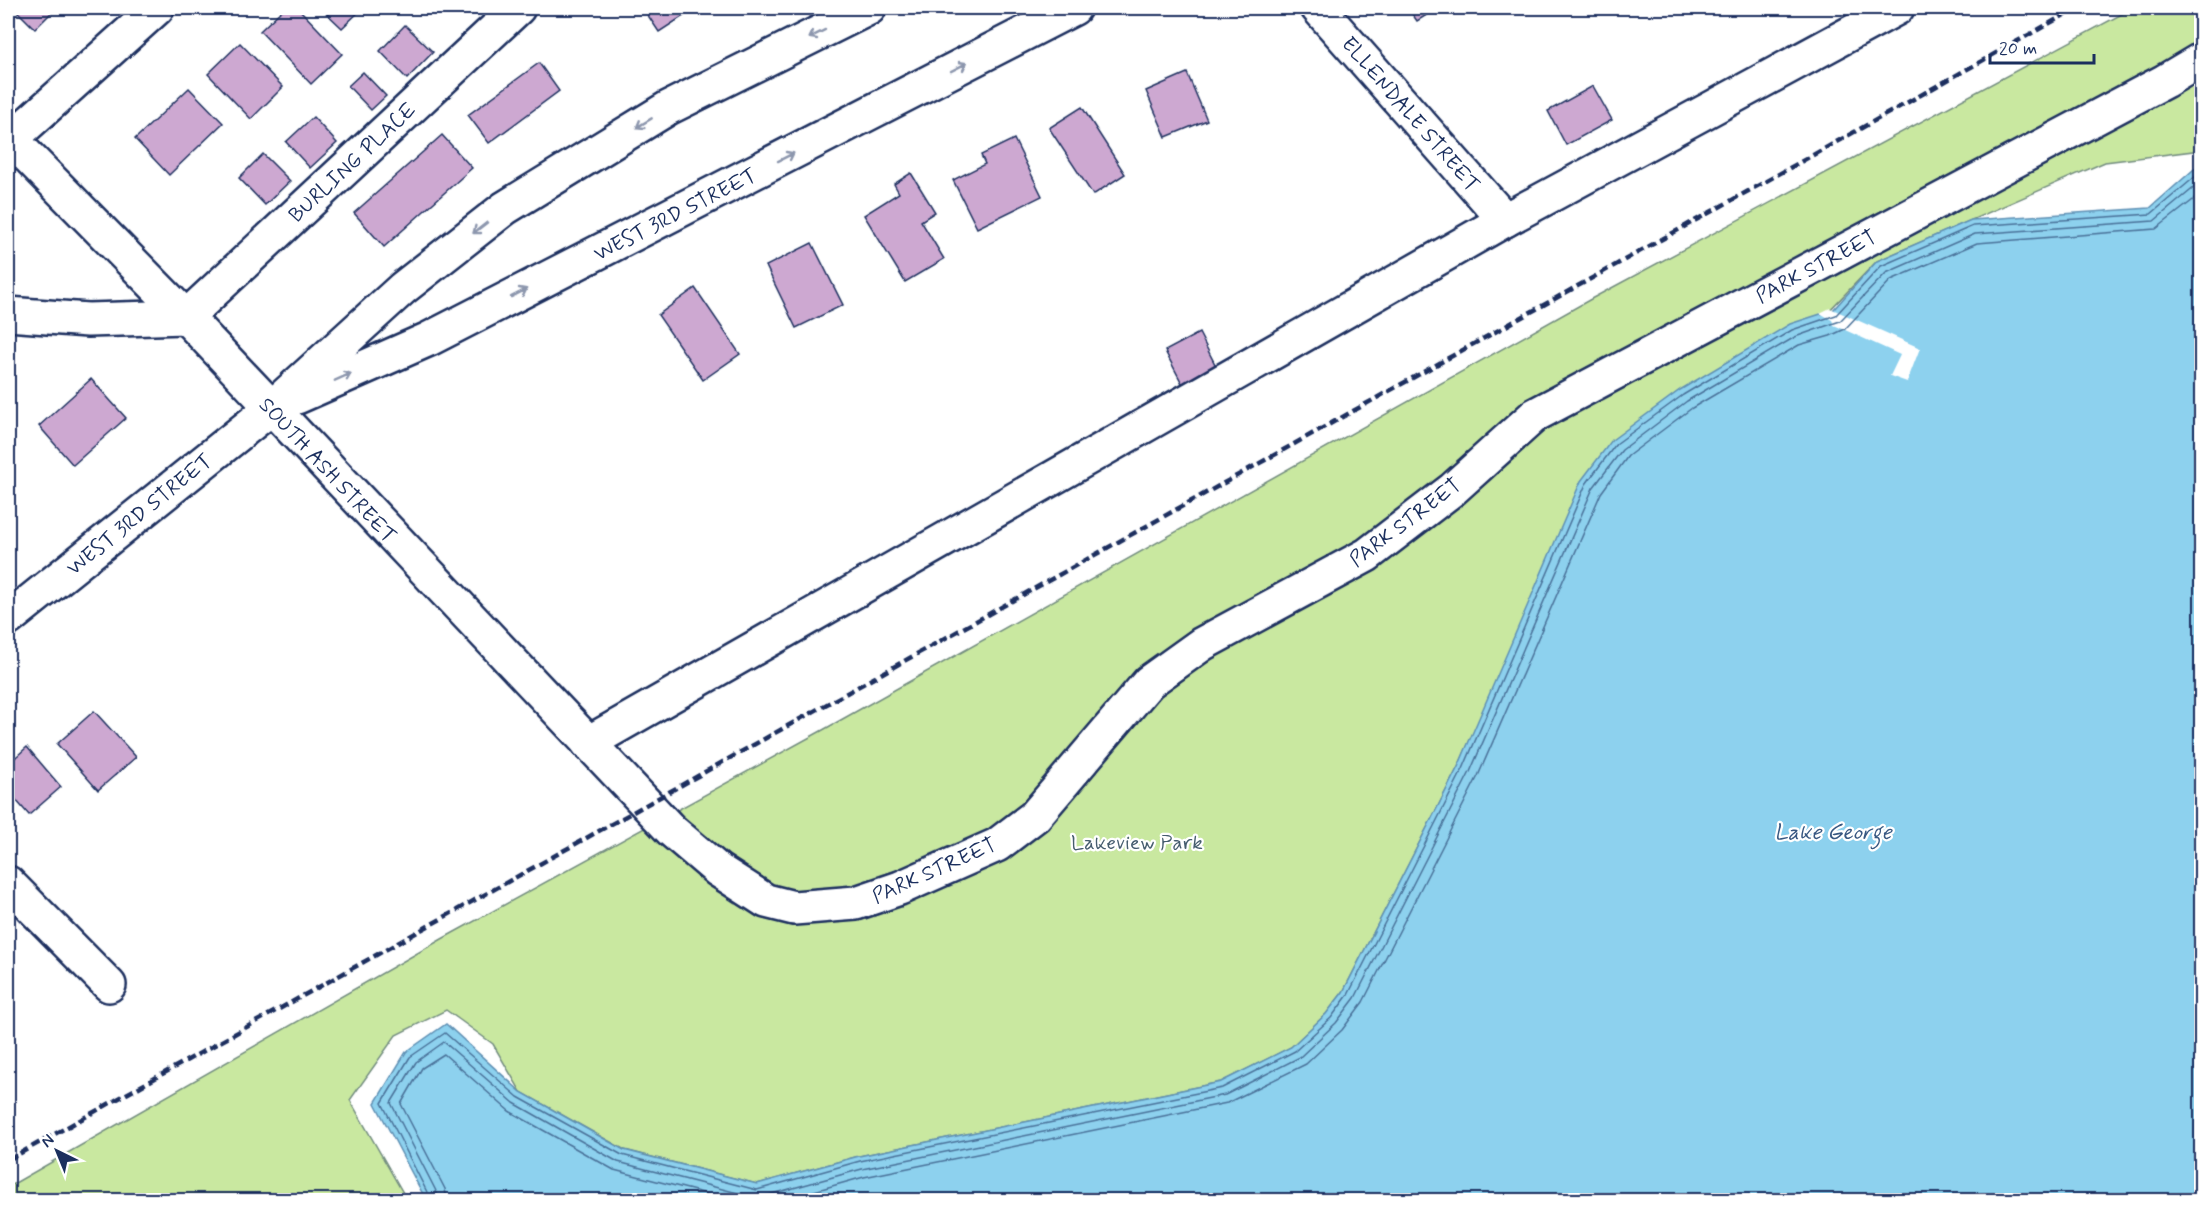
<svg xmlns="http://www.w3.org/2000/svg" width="2209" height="1208" viewBox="0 0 2209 1208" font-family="Mynerve,sans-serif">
  <rect width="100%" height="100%" fill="#fff"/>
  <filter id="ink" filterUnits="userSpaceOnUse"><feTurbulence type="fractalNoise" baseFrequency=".0167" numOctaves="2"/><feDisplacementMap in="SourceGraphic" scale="12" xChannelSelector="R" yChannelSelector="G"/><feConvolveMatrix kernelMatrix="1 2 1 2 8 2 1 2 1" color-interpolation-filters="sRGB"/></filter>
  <g filter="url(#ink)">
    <path fill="#c9e8a0" stroke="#728c7f" stroke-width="1.5" d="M2133,8H2201V150L2105,162L1877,261L1517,635L1458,767L1343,992L1326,1014L1291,1047L1221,1082L859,1156L757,1184L625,1150L521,1092L493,1044L446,1010L396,1035L350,1100L407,1200H8V1187L442,939L823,730L1591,299Z"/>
    <path fill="#8dd1ee" stroke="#5f90b4" stroke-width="1.5" d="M2201,163V1200H426L375,1103L406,1052L446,1024L521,1092L624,1150L757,1184L859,1156L1221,1082L1291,1047L1326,1014L1343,992L1458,767L1581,481L1612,440L1680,390L1790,324L1833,310L1877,261L1971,220L2150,208Z"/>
    <path fill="#fff" d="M1830,308L1920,348L1907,382L1890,376L1900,355L1834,325L1832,320L1820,313Z"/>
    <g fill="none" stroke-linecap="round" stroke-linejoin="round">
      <g stroke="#497098" stroke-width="1.5">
        <path d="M431,1200L382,1103L410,1057L445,1033L518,1097L622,1155L757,1190L860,1161L1222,1088L1295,1051L1331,1018L1348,995L1463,769L1586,484L1616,444L1683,395L1792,330L1836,315L1881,266L1973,226L2151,214L2202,171"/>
        <path d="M438,1200L437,1193L391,1103L416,1062L444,1042L514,1103L618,1162L757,1198L862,1169L1225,1095L1300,1057L1336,1023L1355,998L1470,772L1593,488L1622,450L1687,401L1795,337L1840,321L1886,273L1975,234L2154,221L2202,181"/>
        <path d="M447,1200L445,1189L401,1104L422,1068L444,1054L509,1111L614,1170L730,1200"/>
        <path d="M782,1200L864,1177L1227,1103L1306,1064L1342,1030L1363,1002L1478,776L1601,493L1628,456L1692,408L1799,345L1830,336L1845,329L1891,280L1977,243L2156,229L2202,193"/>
      </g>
    </g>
    <g fill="#cda8d1" stroke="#1b2f5e" stroke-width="1.5">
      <path d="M14,8H56L35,29Z"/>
      <path d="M284,8H298L342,54L311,84L260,31Z"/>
      <path d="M321,8H363L342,28Z"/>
      <path d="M643,8H684L688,13L659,32Z"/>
      <path d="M1408,8H1438L1417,21Z"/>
      <path d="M405,25L433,52L407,79L380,51Z"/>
      <path d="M240,43L283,87L251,119L208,74Z"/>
      <path d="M539,63L559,91L489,143L468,115Z"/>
      <path d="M363,72L386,96L371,110L348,86Z"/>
      <path d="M1187,73L1207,120L1166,137L1146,91Z"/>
      <path d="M1593,86L1612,120L1566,145L1548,111Z"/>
      <path d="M189,88L223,123L169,175L135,139Z"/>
      <path d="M1082,107L1125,174L1093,195L1049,128Z"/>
      <path d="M313,117L337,143L310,168L286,142Z"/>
      <path d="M442,135L472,168L384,247L354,213Z"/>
      <path d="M1014,139L1042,196L977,228L953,180L985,164L981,155Z"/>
      <path d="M263,154L290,181L265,205L239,178Z"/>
      <path d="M911,173L935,212L921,221L944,259L905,282L864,215L899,193L894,184Z"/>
      <path d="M812,243L843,305L796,328L766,266Z"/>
      <path d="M695,288L740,354L703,380L658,315Z"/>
      <path d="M1199,333L1218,370L1184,387L1165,351Z"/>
      <path d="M91,379L126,418L73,465L39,426Z"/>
      <path d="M94,711L136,757L98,790L57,744Z"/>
      <path d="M27,747L61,787L29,815L8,791V764Z"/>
    </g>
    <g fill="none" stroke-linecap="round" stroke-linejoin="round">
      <defs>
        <g id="minor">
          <path d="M1318,8L1505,220"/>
          <path d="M8,136L186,317L671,830L718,870L766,901L794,908L856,903L900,888L997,845L1035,816L1149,682L1202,644L1367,555L1453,489L1535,415L2165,81L2202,59"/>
          <path d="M10,140L157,8"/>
          <path d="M8,314L88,320L186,317L518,8"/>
          <path d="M297,397L429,339L1074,8"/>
          <path d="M8,619L270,409L403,288L505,208L668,108L869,8"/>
          <path d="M588,743L1505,220L1897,8"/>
          <path d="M8,883L109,985"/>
        </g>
      </defs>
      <use href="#minor" stroke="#1b2f5e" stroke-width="38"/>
      <use href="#minor" stroke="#fff" stroke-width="33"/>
      <path stroke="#1b2f5e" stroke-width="4.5" stroke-dasharray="9 4.5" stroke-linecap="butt" d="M8,1160L2077,8"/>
    </g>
    <defs><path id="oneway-shaft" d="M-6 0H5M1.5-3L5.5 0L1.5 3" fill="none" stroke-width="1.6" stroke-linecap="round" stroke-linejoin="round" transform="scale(1.5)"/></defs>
    <g stroke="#8d97ae">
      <use href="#oneway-shaft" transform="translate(817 34) rotate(153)"/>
      <use href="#oneway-shaft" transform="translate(959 67) rotate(-27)"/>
      <use href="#oneway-shaft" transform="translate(644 123) rotate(149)"/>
      <use href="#oneway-shaft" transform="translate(786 157) rotate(-27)"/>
      <use href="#oneway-shaft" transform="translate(480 228) rotate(142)"/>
      <use href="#oneway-shaft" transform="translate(519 293) rotate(-27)"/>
      <use href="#oneway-shaft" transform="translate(343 377) rotate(-24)"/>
    </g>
  </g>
  <g text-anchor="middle" stroke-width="4.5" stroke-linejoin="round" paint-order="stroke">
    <g font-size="21" fill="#1b2f5e" stroke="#fff">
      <text transform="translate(1411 114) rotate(49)" y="7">ELLENDALE STREET</text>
      <text transform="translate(352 162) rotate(-43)" y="7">BURLING PLACE</text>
      <text transform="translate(675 214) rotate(-27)" y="7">WEST 3RD STREET</text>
      <text transform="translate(1816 266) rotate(-28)" y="7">PARK STREET</text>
      <text transform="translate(328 470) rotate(47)" y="7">SOUTH ASH STREET</text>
      <text transform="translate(139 514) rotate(-39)" y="7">WEST 3RD STREET</text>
      <text transform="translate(1405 522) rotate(-37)" y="7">PARK STREET</text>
      <text transform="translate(934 870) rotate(-24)" y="7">PARK STREET</text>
    </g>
    <g font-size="21" fill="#465d6e" stroke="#fff">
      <text x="1137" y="849">Lakeview Park</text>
    </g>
    <g font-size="22" font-style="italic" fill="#385882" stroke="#fff">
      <text x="1833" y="839">Lake George</text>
    </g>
  </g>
  <rect width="2209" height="1208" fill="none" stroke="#fff" stroke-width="30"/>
  <rect x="15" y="15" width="2179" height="1178" fill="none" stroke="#1b2f5e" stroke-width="2" filter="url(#ink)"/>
  <g transform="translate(57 1151) rotate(317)" stroke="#ffffff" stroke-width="4.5" paint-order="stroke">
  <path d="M0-4.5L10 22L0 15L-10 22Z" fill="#1b2f5e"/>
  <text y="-9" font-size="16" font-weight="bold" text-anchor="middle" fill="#1b2f5e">N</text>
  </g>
  <path d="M1990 54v9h104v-9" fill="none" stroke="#1b2f5e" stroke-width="3"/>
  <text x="1999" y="54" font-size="18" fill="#1b2f5e" stroke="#ffffff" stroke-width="4.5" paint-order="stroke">20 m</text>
</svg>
